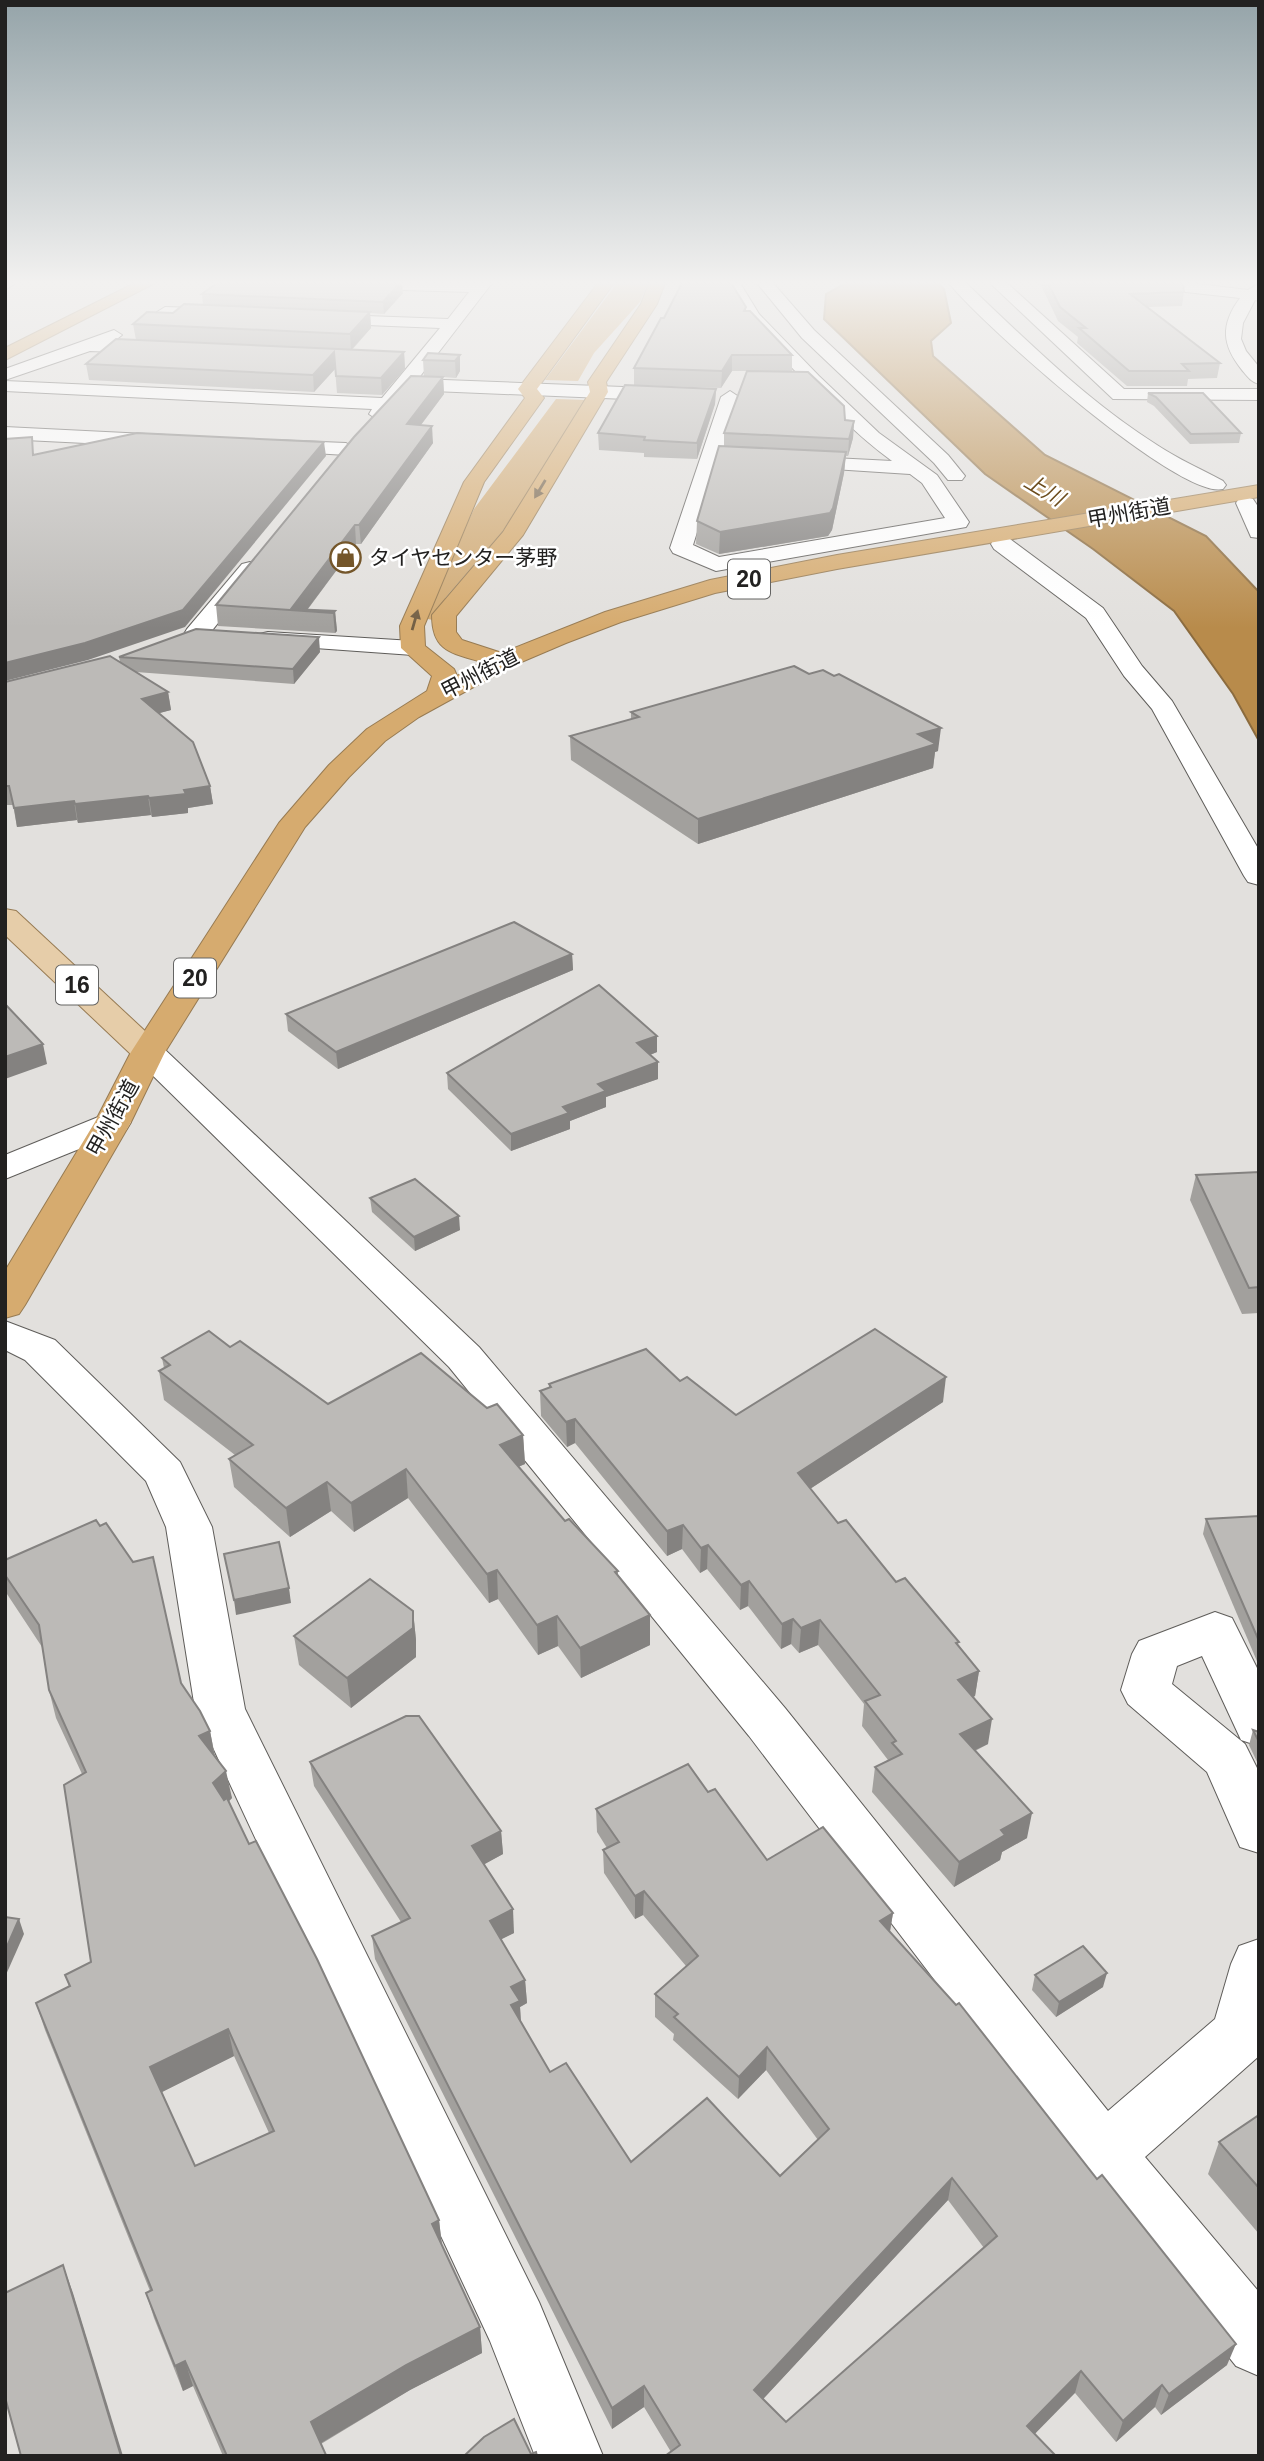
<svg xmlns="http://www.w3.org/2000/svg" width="1264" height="2461" viewBox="0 0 1264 2461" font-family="Helvetica,'Noto Sans JP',sans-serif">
  <rect width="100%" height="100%" fill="#e2e0dd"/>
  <g fill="#d1aa73">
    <path d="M617,283H648L640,302L594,353L578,381L545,380Z"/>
    <path d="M556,399L588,400L502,532L446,597L433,620L422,618L474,509Z"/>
  </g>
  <path fill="#b88b4b" stroke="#8b6b3e" stroke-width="2" d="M846,283H938L944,289L951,323L931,341L933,356L1045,455L1206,536L1259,592V741L1233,694L1174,611L1093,549L985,474L824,319L826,294Z"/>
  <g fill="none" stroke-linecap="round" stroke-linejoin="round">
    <defs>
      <g id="minor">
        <path d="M5,283H16L5,290Z"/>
        <path d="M331,283H492L418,379L674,389L683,395L674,401L409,390L385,418L378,420L369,414L372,409L5,391V381L382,398L440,328L318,323L312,322L310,318L312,314L448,319L469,292L339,288Z"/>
        <path d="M724,283H740L759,314L819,376L879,433L937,475L969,522L966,527L716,571L673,553L670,548L721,397L730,391L739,397L693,545L719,557L945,518L922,483L910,474L787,466L784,462L787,458L794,456L892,461C851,431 816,393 781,356C759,333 736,312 724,283Z"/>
        <path d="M757,283H773L814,330L948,455L965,476L962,480H948L934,463L802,338Z"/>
        <path d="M949,283H966C1026,340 1087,401 1157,445C1178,459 1201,469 1223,481L1226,485L1223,489C1179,500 980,323 949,283Z"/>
        <path d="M990,283H1007L1124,389H1259V400L1113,399Z"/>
        <path d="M1142,283H1190L1248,290L1259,284V301L1255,300L1243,323L1241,339L1246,351L1259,367V384C1251,382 1247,376 1242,370C1222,345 1220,325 1240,298L1150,288Z"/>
        <path d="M165,307L226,309L234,314L226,319L159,315L157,312Z"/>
        <path d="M114,330L122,335L113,342L160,344L169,349L160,354L90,351L5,380V369Z"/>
        <path d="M5,427L166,435L176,441L166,447L5,439Z"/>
        <path d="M271,440L346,443L356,449L346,455L264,450L261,446L264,442Z"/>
        <path d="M1246,497L1253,499L1259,508V538L1251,537L1236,503L1239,499Z"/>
        <path d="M1002,537L1010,539L1103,608L1142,666L1172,701L1259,850V885L1248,882L1244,876L1152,709L1124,676L1086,618L994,549L991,544L994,539Z"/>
        <path d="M250,562L258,564L261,569L258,574L205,639L196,641L187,639L184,634L187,629L242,564Z"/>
        <path d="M268,632L413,641L422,643L425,648L422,653L413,655L259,644L256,639L259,634Z"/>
        <path d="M148,1042L160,1045L479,1347L785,1708L1108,2111L1215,2019L1231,1964L1239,1946L1259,1939V2056L1145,2157L1259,2292V2376L1236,2366L1083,2175L749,1736L449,1367L136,1059L131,1052L136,1045Z"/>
        <path d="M113,1111L126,1114L131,1122L126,1130L5,1179V1155Z"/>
        <path d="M5,1321L55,1340L180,1462L212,1527L245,1709L539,2302L603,2456H535L490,2341L195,1709L166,1527L146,1481L25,1360L5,1350Z"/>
        <path d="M1215,1612L1232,1618L1259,1672V1746L1241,1740L1202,1656L1177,1666L1172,1684L1245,1744L1259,1772V1853L1240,1847L1207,1772L1128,1704L1121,1690L1132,1654L1139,1641Z"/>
      </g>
      <path id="major" d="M5,909L16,911L160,1045L165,1052L160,1059L148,1062L136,1059L5,935Z"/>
      <g id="highway">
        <path d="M135,283H155L5,360V348Z"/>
        <path d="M598,283H614L537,389L544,398L484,482L424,626L425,646L454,669L457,676L482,662C452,653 432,652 432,615L503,532L590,392L588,382L641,304L649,283H665L657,304L606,382L608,392L523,535L456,616V632L462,640L502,653L605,612L710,580L837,555L1259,485V497L837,569L715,593L621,622L566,643L512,666L419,717L385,741L349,777L305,827L165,1052L131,1122L25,1305L19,1314L5,1318V1271L95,1122L131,1052L279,823L329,765L367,729L427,691L432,676L401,648L400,626L464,482L525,398L518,389Z"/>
      </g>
    </defs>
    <use href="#minor" stroke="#5f5d5a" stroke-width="2"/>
    <use href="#major" stroke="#977b53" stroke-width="2"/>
    <use href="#highway" stroke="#977b53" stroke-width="2"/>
    <use href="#minor" fill="#fff" fill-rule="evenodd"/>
    <use href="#major" fill="#e6cda9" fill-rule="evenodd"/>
    <use href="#highway" fill="#d6ab6f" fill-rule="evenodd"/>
  </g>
  <g fill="#a2a09d" fill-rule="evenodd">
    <path d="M1040,283H1183L1184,292L1182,306L1148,307L1220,363L1217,378L1188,379L1187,386H1127L1077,343L1078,337L1058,321Z"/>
    <path d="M403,293L384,314L370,313L371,328L352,350L404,352L405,369L382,395L337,393L335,369L314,392L89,380L86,364L136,340L133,324L203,305L202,294Z"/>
    <path d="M746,307V311L792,355V371L845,420L854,421L853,438L848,456H846L844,473L832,530L828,536L719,554L696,544L697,521L724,446V433L747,371H732L721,388L634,385V368Z"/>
    <path d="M460,355V371L456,378L443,377L444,394L421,425L433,443L361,544H356L308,609L335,611L337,631L335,633L218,626L216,605L424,377L423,360Z"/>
    <path d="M716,389L715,404L697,459L644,457V453L599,450L598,433Z"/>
    <path d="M1148,393L1241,433L1239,443L1190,444L1154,406L1147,402Z"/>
    <path d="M320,652L294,684L136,672L168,692L171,710L159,713L210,786L213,804L188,808V813L152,817L151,815L78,823L77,820L17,827L13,805H5V682L120,662L119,657Z"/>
    <path d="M631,712L938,751L935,752L933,768L698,844L571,760L570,736L631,719Z"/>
    <path d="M572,954L573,970L338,1069L288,1031L286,1014Z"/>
    <path d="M657,1036V1052L650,1055L658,1079L606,1097V1107L570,1121V1129L511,1151L448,1089L447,1073Z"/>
    <path d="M1259,1172V1313L1242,1314L1190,1200L1196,1175Z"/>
    <path d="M370,1198L460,1230L415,1251L372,1212Z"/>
    <path d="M230,1347L328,1404L487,1408L523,1435L525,1464L518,1467L565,1521L618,1571V1576L650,1615V1645L581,1678L558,1646L538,1655L498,1599L489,1603L408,1498L354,1532L331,1511L290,1537L234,1487L229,1459L235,1455L164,1400L159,1371L164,1368L162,1358Z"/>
    <path d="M680,1381L736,1415L943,1402L810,1489L838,1523L959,1646L979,1671L975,1696L973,1697L988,1744L975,1751L1027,1838L1002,1852L1000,1860L954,1887L872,1792L875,1767L888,1760L862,1726L864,1704L818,1645L799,1653L791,1644L781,1649L748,1606L740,1610L707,1569L700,1573L682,1549L667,1556L575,1443L567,1447L541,1416L540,1391L549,1388V1384Z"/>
    <path d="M1259,1516V1666L1203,1534L1206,1519Z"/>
    <path d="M5,1560L181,1683L210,1731L215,1756L232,1798L229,1801L249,1844L439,2220L442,2246L480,2327L482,2353L410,2390L321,2444L326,2456H223L193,2386L183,2391L154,2318L146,2293L150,2291L45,2030L36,2003L69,1986L65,1975L91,1962L82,1774L56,1718L49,1690L42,1647L5,1591ZM234,2056L269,2133L195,2166L162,2092Z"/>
    <path d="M413,1611L416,1640V1657L351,1708L299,1665L294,1636Z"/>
    <path d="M1253,1730L1259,1732V1766L1249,1745Z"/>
    <path d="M310,1762L501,1831L503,1854L484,1864L514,1933L501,1939L525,1980L527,2003L520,2007L521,2022L550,2072L631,2162L780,2176L818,2140L766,2070L738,2099L673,2040L674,2034L655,2017V1994L686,1966L643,1915L635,1919L604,1873L603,1850L607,1848L597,1832L596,1809L708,1792L767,1860L893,1913L890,1932L1227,2365L1161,2415L1155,2407L1116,2442L1075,2393L671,2452L644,2407L612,2429L375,1959L372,1936L401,1922L314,1786ZM948,2200L984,2248L786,2422L763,2399Z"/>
    <path d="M1035,1975L1103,1987L1056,2017L1032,1990Z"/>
    <path d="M1259,2115V2234L1208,2174L1219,2142Z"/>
  </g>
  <g fill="#848280">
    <path d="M400,283H402L403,293L384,314L383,302Z"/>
    <path d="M370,312L371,328L351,350L350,334Z"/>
    <path d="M334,352L335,369L314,392L313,375Z"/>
    <path d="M404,352L405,369L382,395L381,378Z"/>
    <path d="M460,355V371L456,378L455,361Z"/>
    <path d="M732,355V371L721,388L722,371Z"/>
    <path d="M443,377L444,394L408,442L407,424Z"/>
    <path d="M716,389L715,404L697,459V443Z"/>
    <path d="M854,421L853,438L848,456L849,439Z"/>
    <path d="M432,426L433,443L361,544L359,525Z"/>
    <path d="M324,442L326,456L185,627L88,660L5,681V663Z"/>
    <path d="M846,452L844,473L832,530L828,536L719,554L720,532Z"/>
    <path d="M355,525L356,544L306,611L291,609Z"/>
    <path d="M335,611L337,631L335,633L333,613Z"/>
    <path d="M319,637L320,652L294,684L293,669Z"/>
    <path d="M168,692L171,710L145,717L142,699Z"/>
    <path d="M941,728L938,751L935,752L933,768L698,844V819L918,734Z"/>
    <path d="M210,786L213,804L188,808V813L152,817L149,798L184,790Z"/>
    <path d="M148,796L151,815L78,823L75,804Z"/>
    <path d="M74,801L77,820L17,827L14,808Z"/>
    <path d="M572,954L573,970L338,1069L336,1052Z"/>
    <path d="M657,1036V1052L637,1060V1043Z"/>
    <path d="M43,1044L47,1064L5,1079V1057Z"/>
    <path d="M658,1062V1079L606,1097V1107L570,1121V1129L511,1151V1134L563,1107L598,1084Z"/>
    <path d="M459,1216L460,1230L415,1251L414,1237Z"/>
    <path d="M946,1377L943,1402L796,1498L798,1473Z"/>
    <path d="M575,1419V1443L567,1447L566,1422Z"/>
    <path d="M523,1435L525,1464L501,1474L500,1445Z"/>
    <path d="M406,1469L408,1498L354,1532L351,1503Z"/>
    <path d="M327,1482L331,1511L290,1537L286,1508Z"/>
    <path d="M683,1525L682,1549L667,1556V1531Z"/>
    <path d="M708,1545L707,1569L700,1573L701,1548Z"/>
    <path d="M497,1570L498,1599L489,1603L487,1574Z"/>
    <path d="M749,1581L748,1606L740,1610L741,1585Z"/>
    <path d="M289,1588L291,1603L236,1615L234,1600Z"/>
    <path d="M413,1611L416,1640V1657L351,1708L347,1678Z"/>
    <path d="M650,1615V1645L581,1678L580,1648Z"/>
    <path d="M557,1616L558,1646L538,1655L537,1625Z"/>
    <path d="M793,1619L791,1644L781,1649L782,1624Z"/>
    <path d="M820,1620L818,1645L799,1653L801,1628Z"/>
    <path d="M979,1671L975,1696L954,1705L958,1680Z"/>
    <path d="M992,1719L988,1744L956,1759L960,1734Z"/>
    <path d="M210,1731L215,1758L199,1736Z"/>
    <path d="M226,1771L232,1798L219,1811L213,1783Z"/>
    <path d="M1032,1813L1027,1838L1002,1852L1000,1860L954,1887L959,1862L1001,1830Z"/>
    <path d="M501,1831L503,1854L474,1870L472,1846Z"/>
    <path d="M644,1891L643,1915L635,1919V1896Z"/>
    <path d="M513,1909L514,1933L492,1944L490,1921Z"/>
    <path d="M893,1913L889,1936L880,1921Z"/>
    <path d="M19,1919L24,1934L5,1977V1951Z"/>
    <path d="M1107,1973L1103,1987L1056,2017L1059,2002Z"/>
    <path d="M525,1980L527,2003L520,2007L521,2024L513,2028L511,1987Z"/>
    <path d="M228,2029L234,2056L158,2094L150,2067Z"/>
    <path d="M767,2047L766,2070L738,2099L739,2077Z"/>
    <path d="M952,2178L948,2200L752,2411L754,2390Z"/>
    <path d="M439,2220L442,2246L432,2224Z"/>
    <path d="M63,2265L73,2293L123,2456H121Z"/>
    <path d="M480,2327L482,2353L410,2390L316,2446L311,2422L406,2365Z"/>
    <path d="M1236,2344L1227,2365L1161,2415L1169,2394Z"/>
    <path d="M185,2361L193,2386L183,2391L175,2366Z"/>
    <path d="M1081,2371L1075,2393L1022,2447L1027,2426Z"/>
    <path d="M1162,2385L1155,2407L1116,2442L1123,2421Z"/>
    <path d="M644,2386V2407L612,2429V2408Z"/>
  </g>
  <g fill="#bcbab7" stroke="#848280" stroke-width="2" fill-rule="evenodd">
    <path d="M217,283H400L383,302L202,294Z"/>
    <path d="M682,283H731L746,307L744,311H750L792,355H732L722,371L634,368L661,318H664Z"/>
    <path d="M1048,283H1183L1184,292L1130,294L1220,363L1182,364L1189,371H1129L1079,328H1086L1060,307Z"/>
    <path d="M184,304L370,312L350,334L133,324L147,312L173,313Z"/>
    <path d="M116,339L404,352L381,378L336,376L334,352L313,375L86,364Z"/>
    <path d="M428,353L460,355L455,361L423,360Z"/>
    <path d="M747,371L808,372L844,406L845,420L854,421L849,439L724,433Z"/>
    <path d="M411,376L443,377L407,424L432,426L359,525H355L291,609L335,611L333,613L216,605L354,437Z"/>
    <path d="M625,385L716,389L697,443L644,440L645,437L598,433Z"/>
    <path d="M1148,393H1203L1241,433L1191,434L1156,397Z"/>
    <path d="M137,433L324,442L183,610L85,643L5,663V439L32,437L33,455Z"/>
    <path d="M719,446L846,452L833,508L830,513L720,532L697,521Z"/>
    <path d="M196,629L319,637L293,669L119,657Z"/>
    <path d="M110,656L168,692L142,699L193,742L210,786L184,790L186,794L149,798L148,796L75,804L74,801L14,808L9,786H5V682Z"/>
    <path d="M794,666L809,674L823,670L834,676L839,674L941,728L918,734L936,744L698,819L570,736L639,717L631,712Z"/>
    <path d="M514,922L572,954L336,1052L286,1014Z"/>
    <path d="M599,985L657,1036L637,1043L658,1062L598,1084L606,1091L563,1107L569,1113L511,1134L447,1073Z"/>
    <path d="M5,1004L43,1044L5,1057Z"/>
    <path d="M1259,1172V1287L1249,1288L1196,1175Z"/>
    <path d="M415,1179L459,1216L414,1237L370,1198Z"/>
    <path d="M875,1329L946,1377L798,1473L838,1523L846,1520L896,1582L905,1578L959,1642L956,1643L979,1671L958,1680L992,1719L960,1734L1032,1813L1001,1830L1005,1835L959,1862L875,1767L902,1754L892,1743L896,1741L865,1701L880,1695L820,1620L801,1628L793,1619L782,1624L749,1581L741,1585L708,1545L701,1548L683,1525L667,1531L575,1419L566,1422L540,1391L551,1387L549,1384L646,1349L680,1381L687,1377L736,1415Z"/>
    <path d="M209,1331L230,1347L240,1341L328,1404L421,1353L487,1408L497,1404L523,1435L500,1445L565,1521L569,1519L618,1571L615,1572L650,1615L580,1648L557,1616L537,1625L497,1570L487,1574L406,1469L351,1503L327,1482L286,1508L229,1459L253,1445L159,1371L170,1365L162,1358Z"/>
    <path d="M1259,1516V1641L1206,1519Z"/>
    <path d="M96,1520L100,1526L106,1523L133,1562L153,1557L181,1683L200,1711L210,1731L199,1736L226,1771L213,1783L224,1800L227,1798L249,1844L256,1841L317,1959L425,2190L439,2220L432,2224L480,2327L406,2365L311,2422L326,2455L324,2456H227L185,2361L175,2366L146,2293L152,2290L36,2003L70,1986L65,1975L91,1962L64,1785L86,1772L49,1690L39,1625L5,1575V1560ZM228,2029L274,2131L195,2166L150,2067Z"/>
    <path d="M279,1542L289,1588L234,1600L224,1554Z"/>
    <path d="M370,1579L413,1611V1628L347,1678L294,1636Z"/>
    <path d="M406,1716H419L501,1831L472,1846L513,1909L490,1921L525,1980L511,1987L520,2001L511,2005L550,2072L566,2063L631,2162L707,2098L780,2176L829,2129L767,2047L739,2077L674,2017L678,2014L655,1994L698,1956L644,1891L635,1896L603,1850L619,1842L596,1809L688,1764L708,1792L715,1789L767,1860L823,1827L893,1913L880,1921L956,2005L959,2003L1097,2179L1102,2175L1236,2344L1169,2394L1162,2385L1123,2421L1081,2371L1027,2426L1056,2456H665L680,2445L644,2386L612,2408L372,1936L410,1918L310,1762ZM952,2178L997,2236L786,2422L754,2390Z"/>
    <path d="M1253,1730L1259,1732V1742Z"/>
    <path d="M5,1917L19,1919L5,1951Z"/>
    <path d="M1083,1946L1107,1973L1059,2002L1035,1975Z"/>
    <path d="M1259,2115V2188L1219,2142Z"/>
    <path d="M63,2265L121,2456H21L5,2397V2293Z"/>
    <path d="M514,2419L531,2454L536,2452L537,2456H464L484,2437Z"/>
  </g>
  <defs><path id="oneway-solid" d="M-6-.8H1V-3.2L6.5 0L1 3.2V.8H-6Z" transform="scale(1.75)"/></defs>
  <g fill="#735f44">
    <use href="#oneway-solid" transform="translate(540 489) rotate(121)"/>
    <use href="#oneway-solid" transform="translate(415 620) rotate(-74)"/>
  </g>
  <linearGradient id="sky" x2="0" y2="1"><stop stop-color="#95a4a9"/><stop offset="0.45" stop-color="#f2f1f0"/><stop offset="1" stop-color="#f2f1f0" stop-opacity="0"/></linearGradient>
  <rect width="1264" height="628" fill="url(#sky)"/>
  <defs>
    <symbol id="shop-ring" viewBox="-11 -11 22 22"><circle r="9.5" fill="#fff" stroke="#74562a" stroke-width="1.5"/><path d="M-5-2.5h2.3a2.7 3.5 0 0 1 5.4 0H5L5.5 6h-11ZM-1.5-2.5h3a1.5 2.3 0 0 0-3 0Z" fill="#74562a"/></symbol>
  </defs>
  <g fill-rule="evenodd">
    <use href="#shop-ring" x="328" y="540" width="35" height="35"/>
  </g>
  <g text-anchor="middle" stroke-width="5" stroke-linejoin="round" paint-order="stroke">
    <g font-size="21" font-style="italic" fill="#6b4b1b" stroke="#fff">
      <text transform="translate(1044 490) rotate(31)" y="7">上川</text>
    </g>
    <g font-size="21" fill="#222120" stroke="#fff">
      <text transform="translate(1129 513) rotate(-10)" y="7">甲州街道</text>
      <text transform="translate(480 674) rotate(-27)" y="7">甲州街道</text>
      <text transform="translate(113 1118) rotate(-61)" y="7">甲州街道</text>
    </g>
    <g font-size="21" fill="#222120" stroke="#fff" text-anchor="start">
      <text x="369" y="565">タイヤセンター茅野</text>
    </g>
    <g fill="#fff" stroke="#646463" stroke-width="2">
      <rect x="728" y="559.5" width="42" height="39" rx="5"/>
      <rect x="174" y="958.5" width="42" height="39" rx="5"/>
      <rect x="56" y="965.5" width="42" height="39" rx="5"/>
    </g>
    <g font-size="23" font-weight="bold" fill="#222120">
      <text x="749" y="587">20</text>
      <text x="195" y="986">20</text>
      <text x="77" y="993">16</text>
    </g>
  </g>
  <rect width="1264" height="2461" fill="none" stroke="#222120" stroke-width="14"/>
</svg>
